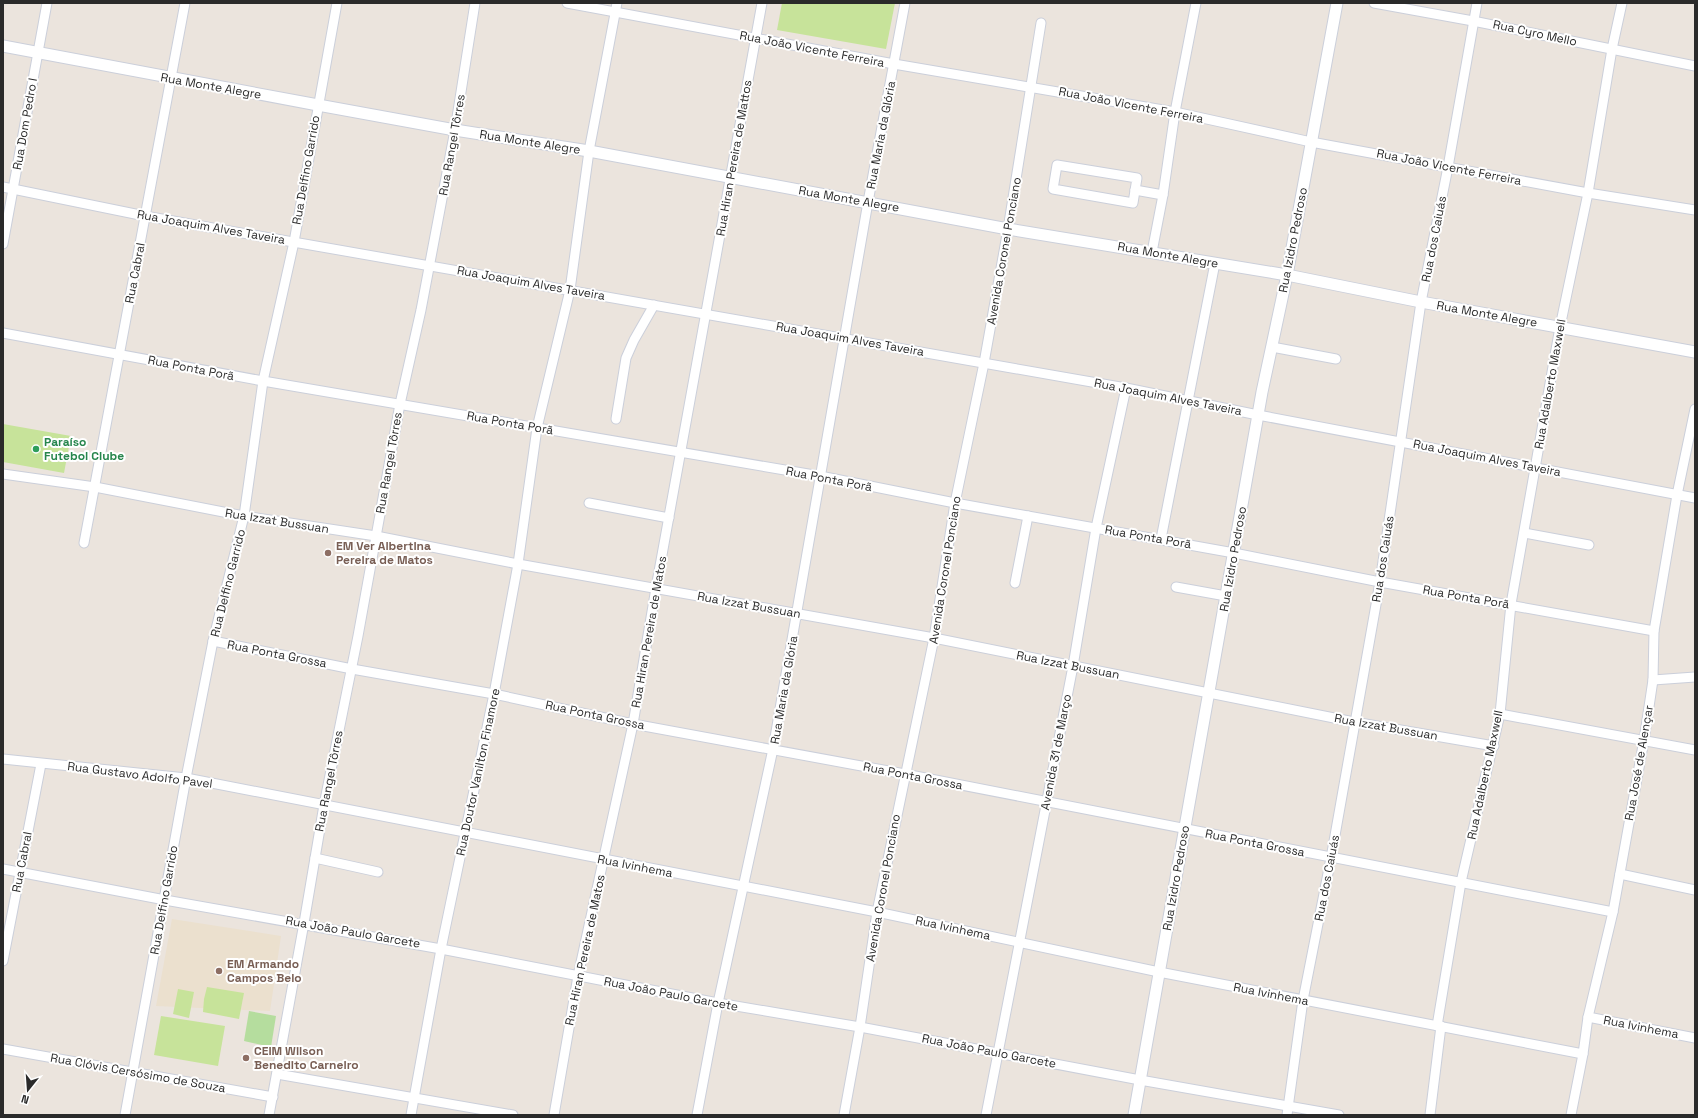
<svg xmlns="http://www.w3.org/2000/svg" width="1698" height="1118" viewBox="0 0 1698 1118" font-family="'Space Grotesk',sans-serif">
  <rect width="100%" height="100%" fill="#ebe4dd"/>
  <path fill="#ebe0ce" d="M172,919L281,936L270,1011L156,1006Z"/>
  <path fill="#b5dd9e" d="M249,1011L276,1016L271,1047L244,1041Z"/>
  <g fill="#c7e39a">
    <path d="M782,3H895L886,49L777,30Z"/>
    <path d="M3,424L71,436L64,473L3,462Z"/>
    <path d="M207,987L244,993L239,1019L203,1012L204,999Z"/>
    <path d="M178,989L194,992L189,1018L173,1014Z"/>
    <path d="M161,1016L225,1026L218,1066L154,1055Z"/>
  </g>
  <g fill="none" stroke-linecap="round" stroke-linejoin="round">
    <defs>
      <g id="minor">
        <path d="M567,3L894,64L1175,112L1311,142L1588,193L1695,210"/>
        <path d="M1374,3L1473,21L1695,66"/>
        <path d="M1057,165L1137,178L1133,203L1053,189Z"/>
        <path d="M3,187L145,216L1126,388L1258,415L1695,498"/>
        <path d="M1135,190L1163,195"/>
        <path d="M3,244L47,3"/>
        <path d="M1152,252L1163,195L1175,112L1196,3"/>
        <path d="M3,333L263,381L820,476L955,503L1234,553L1380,582L1654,631"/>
        <path d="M1272,347L1336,359"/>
        <path d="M616,419L626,358L634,340L654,305"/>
        <path d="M3,474L95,487L244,516L376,536L518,564L934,638L1354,722L1494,746"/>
        <path d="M589,503L669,518"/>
        <path d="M1524,533L1589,545"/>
        <path d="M1161,539L1215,263"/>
        <path d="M84,543L185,3"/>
        <path d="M1015,583L1028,516"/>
        <path d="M1176,587L1226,596"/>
        <path d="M213,641L352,669L494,694L633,724L905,774L1613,912"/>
        <path d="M1653,680L1695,677"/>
        <path d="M1500,714L1695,750"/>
        <path d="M3,759L186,778L877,912L1159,972L1583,1054"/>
        <path d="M315,858L378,872"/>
        <path d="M3,869L165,900L441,949L718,1003L860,1027L1140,1080L1339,1115"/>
        <path d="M1620,874L1695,890"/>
        <path d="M3,961L41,764"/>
        <path d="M1588,1017L1695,1038"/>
        <path d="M1437,1026L1461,882L1500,714L1511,604L1560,327L1588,193L1612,49L1622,3"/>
        <path d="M3,1049L273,1097"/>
        <path d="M277,1074L513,1115"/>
        <path d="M125,1115L186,778L213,641L244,516L263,381L294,242L337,3"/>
        <path d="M269,1115L304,923L324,805L358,636L400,404L421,310L455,130L475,3"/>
        <path d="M411,1115L441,949L494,694L518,564L537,428L570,290L589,151L617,3"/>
        <path d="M554,1115L578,976L633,724L656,588L762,3"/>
        <path d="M697,1115L718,1003L773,749L868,202L905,3"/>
        <path d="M844,1115L860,1027L877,912L934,638L955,503L984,363L1008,229L1041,23"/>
        <path d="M986,1115L1073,666L1096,528L1126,388"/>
        <path d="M1287,1115L1303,1000L1331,858L1380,582L1421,302L1448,167L1477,3"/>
        <path d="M1430,1115L1441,1026"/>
        <path d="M1571,1115L1583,1054L1588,1017L1613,912L1644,740L1653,680L1654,631L1677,495L1695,409"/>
      </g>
      <g id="tertiary">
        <path d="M3,46L318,105L455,130L589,151L1008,229L1287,275L1421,302L1695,352"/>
        <path d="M1134,1115L1262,392L1287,275L1337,3"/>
      </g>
    </defs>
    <use href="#minor" stroke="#cbcfda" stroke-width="11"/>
    <use href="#tertiary" stroke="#cbcfda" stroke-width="13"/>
    <use href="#minor" stroke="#fff" stroke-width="9"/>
    <use href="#tertiary" stroke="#fff" stroke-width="11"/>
  </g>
  <circle fill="#2e9e5b" stroke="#fff" stroke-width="1.5" cx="36" cy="449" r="4"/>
  <g fill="#8d6e63" stroke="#fff" stroke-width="1.5">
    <circle cx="328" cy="553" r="4"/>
    <circle cx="219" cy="971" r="4"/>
    <circle cx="246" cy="1058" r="4"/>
  </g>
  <g text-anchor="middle" stroke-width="4" stroke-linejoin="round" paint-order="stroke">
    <g font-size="12" fill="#2a2a2a" stroke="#fff">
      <text transform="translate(1535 33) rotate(12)" y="4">Rua Cyro Mello</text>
      <text transform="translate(812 49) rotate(11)" y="4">Rua João Vicente Ferreira</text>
      <text transform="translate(211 86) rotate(10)" y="4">Rua Monte Alegre</text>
      <text transform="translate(1131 105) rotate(11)" y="4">Rua João Vicente Ferreira</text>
      <text transform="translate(25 124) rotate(-80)" y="4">Rua Dom Pedro I</text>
      <text transform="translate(881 135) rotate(-79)" y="4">Rua Maria da Glória</text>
      <text transform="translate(530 142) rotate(9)" y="4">Rua Monte Alegre</text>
      <text transform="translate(452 145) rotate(-80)" y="4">Rua Rangel Tôrres</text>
      <text transform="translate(734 158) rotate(-80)" y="4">Rua Hiran Pereira de Mattos</text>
      <text transform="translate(1449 167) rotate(11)" y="4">Rua João Vicente Ferreira</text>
      <text transform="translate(306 170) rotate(-80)" y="4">Rua Delfino Garrido</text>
      <text transform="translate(849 199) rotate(10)" y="4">Rua Monte Alegre</text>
      <text transform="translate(211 227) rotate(10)" y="4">Rua Joaquim Alves Taveira</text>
      <text transform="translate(1434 239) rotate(-79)" y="4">Rua dos Caiuás</text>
      <text transform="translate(1293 240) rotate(-79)" y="4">Rua Izidro Pedroso</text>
      <text transform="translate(1004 251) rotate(-80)" y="4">Avenida Coronel Ponciano</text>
      <text transform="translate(1168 255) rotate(10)" y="4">Rua Monte Alegre</text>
      <text transform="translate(135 273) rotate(-79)" y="4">Rua Cabral</text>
      <text transform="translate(531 283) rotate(10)" y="4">Rua Joaquim Alves Taveira</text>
      <text transform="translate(1487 314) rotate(10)" y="4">Rua Monte Alegre</text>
      <text transform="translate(850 339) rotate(10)" y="4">Rua Joaquim Alves Taveira</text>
      <text transform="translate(191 368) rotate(11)" y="4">Rua Ponta Porã</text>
      <text transform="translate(1550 384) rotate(-80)" y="4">Rua Adalberto Maxwell</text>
      <text transform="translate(1168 397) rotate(11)" y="4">Rua Joaquim Alves Taveira</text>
      <text transform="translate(510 423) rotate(10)" y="4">Rua Ponta Porã</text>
      <text transform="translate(1487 458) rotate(11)" y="4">Rua Joaquim Alves Taveira</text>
      <text transform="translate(389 463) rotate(-80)" y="4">Rua Rangel Tôrres</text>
      <text transform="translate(829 479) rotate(11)" y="4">Rua Ponta Porã</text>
      <text transform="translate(277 521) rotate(9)" y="4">Rua Izzat Bussuan</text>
      <text transform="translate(1148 537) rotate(10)" y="4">Rua Ponta Porã</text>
      <text transform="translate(1233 559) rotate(-80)" y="4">Rua Izidro Pedroso</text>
      <text transform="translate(1383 559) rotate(-81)" y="4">Rua dos Caiuás</text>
      <text transform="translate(945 570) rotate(-81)" y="4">Avenida Coronel Ponciano</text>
      <text transform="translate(228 583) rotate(-76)" y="4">Rua Delfino Garrido</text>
      <text transform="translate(1466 597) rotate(10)" y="4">Rua Ponta Porã</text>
      <text transform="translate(749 605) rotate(10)" y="4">Rua Izzat Bussuan</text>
      <text transform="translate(649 632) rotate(-80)" y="4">Rua Hiran Pereira de Matos</text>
      <text transform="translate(277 654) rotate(11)" y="4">Rua Ponta Grossa</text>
      <text transform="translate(1068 665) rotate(11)" y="4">Rua Izzat Bussuan</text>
      <text transform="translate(784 690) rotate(-80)" y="4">Rua Maria da Glória</text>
      <text transform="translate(595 715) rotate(12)" y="4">Rua Ponta Grossa</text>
      <text transform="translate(1386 727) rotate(10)" y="4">Rua Izzat Bussuan</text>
      <text transform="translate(1056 752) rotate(-79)" y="4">Avenida 31 de Março</text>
      <text transform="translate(1639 763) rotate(-80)" y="4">Rua José de Alençar</text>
      <text transform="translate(478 772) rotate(-78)" y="4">Rua Doutor Vanilton Finamore</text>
      <text transform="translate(140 775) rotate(7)" y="4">Rua Gustavo Adolfo Pavel</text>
      <text transform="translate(1485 775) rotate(-78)" y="4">Rua Adalberto Maxwell</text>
      <text transform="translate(913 776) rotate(11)" y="4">Rua Ponta Grossa</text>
      <text transform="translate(329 781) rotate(-79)" y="4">Rua Rangel Tôrres</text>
      <text transform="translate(1255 843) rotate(11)" y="4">Rua Ponta Grossa</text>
      <text transform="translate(22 862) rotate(-79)" y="4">Rua Cabral</text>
      <text transform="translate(635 866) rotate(11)" y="4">Rua Ivinhema</text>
      <text transform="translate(1176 878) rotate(-80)" y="4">Rua Izidro Pedroso</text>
      <text transform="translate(1327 878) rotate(-79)" y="4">Rua dos Caiuás</text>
      <text transform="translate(883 888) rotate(-80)" y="4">Avenida Coronel Ponciano</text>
      <text transform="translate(164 900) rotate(-80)" y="4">Rua Delfino Garrido</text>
      <text transform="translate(953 928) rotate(12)" y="4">Rua Ivinhema</text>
      <text transform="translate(353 932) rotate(10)" y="4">Rua João Paulo Garcete</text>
      <text transform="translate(585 950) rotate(-78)" y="4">Rua Hiran Pereira de Matos</text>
      <text transform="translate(671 994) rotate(11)" y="4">Rua João Paulo Garcete</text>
      <text transform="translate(1271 994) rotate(11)" y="4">Rua Ivinhema</text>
      <text transform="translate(1641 1027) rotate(11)" y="4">Rua Ivinhema</text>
      <text transform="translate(989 1051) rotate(11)" y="4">Rua João Paulo Garcete</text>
      <text transform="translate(138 1073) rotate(10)" y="4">Rua Clóvis Cersósimo de Souza</text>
    </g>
    <g font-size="12" font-weight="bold" fill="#27864d" stroke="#fff" text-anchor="start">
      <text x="44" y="446">Paraíso<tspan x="44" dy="14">Futebol Clube</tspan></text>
    </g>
    <g font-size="12" font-weight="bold" fill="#785e54" stroke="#fff" text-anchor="start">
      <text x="336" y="550">EM Ver Albertina<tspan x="336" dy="14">Pereira de Matos</tspan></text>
      <text x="227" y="968">EM Armando<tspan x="227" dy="14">Campos Belo</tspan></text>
      <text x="254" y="1055">CEIM Wilson<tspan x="254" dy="14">Benedito Carneiro</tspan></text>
    </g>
  </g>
  <rect width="1698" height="1118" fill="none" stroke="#2a2a2a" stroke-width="8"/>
  <g transform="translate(28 1090) rotate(197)" stroke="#ffffff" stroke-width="3" paint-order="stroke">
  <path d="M0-3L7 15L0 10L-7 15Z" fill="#2a2a2a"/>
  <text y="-6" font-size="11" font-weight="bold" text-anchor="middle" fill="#2a2a2a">N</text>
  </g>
</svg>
